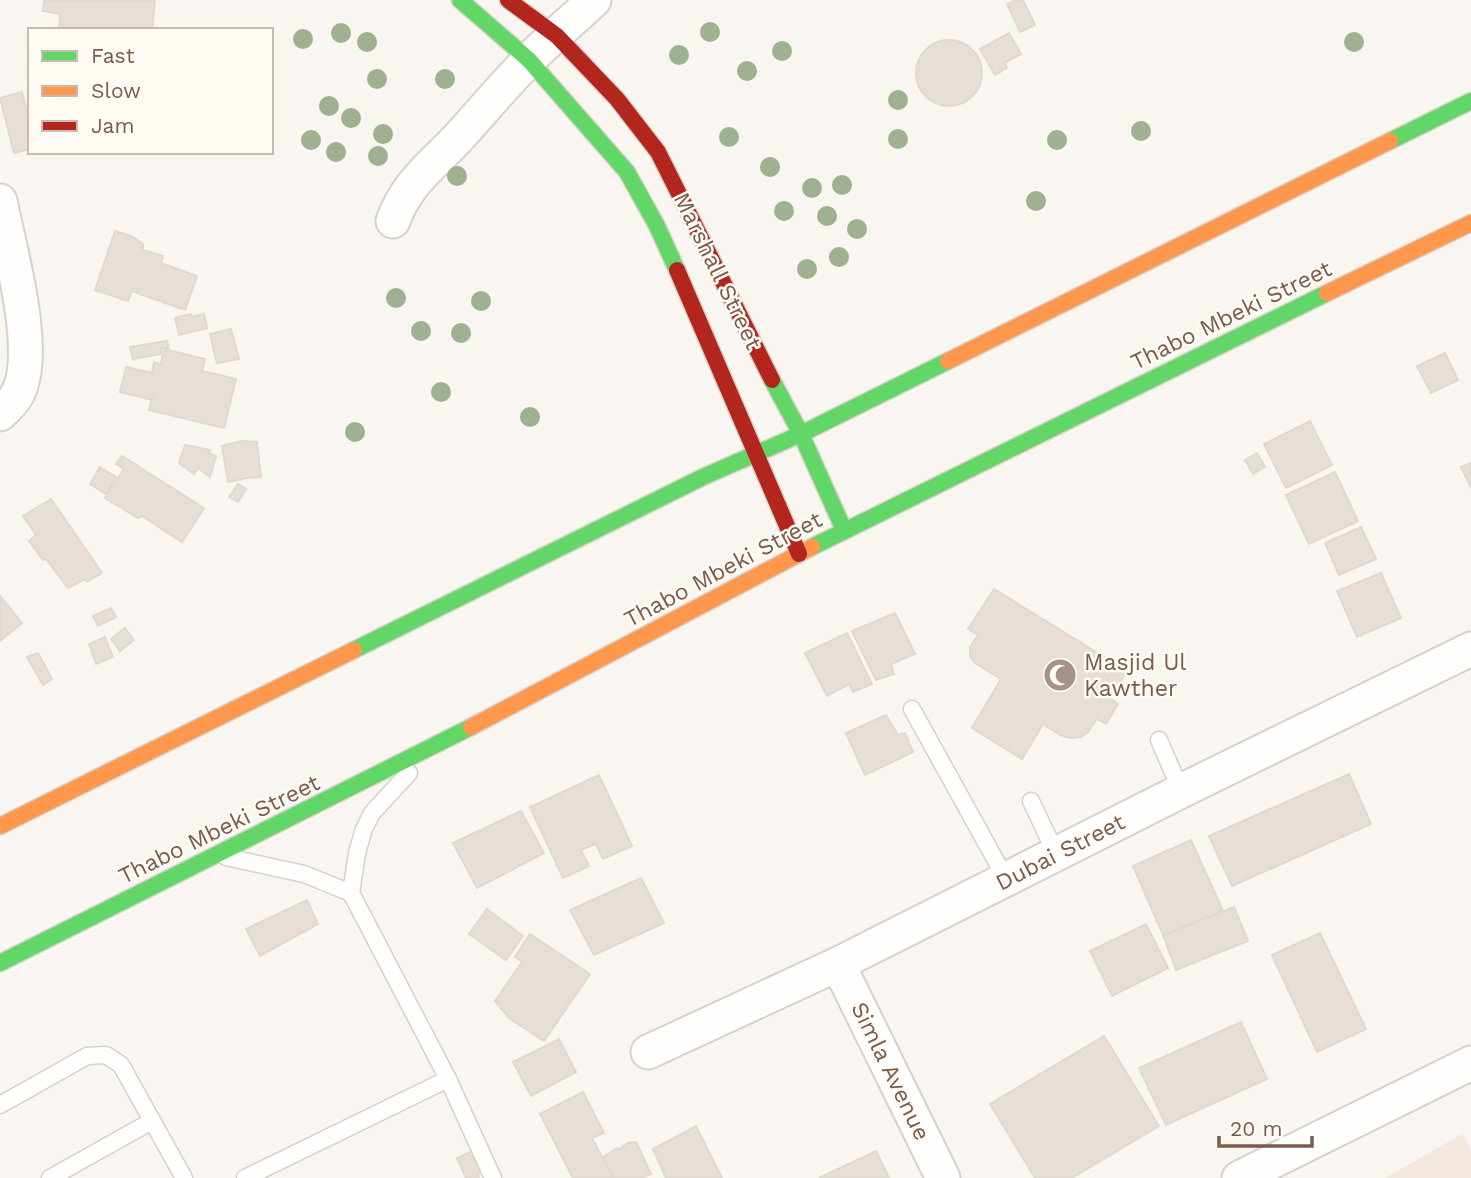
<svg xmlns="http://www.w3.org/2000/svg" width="1471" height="1178" viewBox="0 0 1471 1178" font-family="'Work Sans',sans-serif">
  <rect width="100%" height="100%" fill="#f9f5f0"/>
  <path fill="#f2e8de" d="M1462,1134L1471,1150V1178H1385Z"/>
  <g fill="#e6ded7" stroke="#e2d8d2" stroke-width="2">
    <path d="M44,0H155L152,30H59L60,14L43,11Z"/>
    <path d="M1017,0H1023L1035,25L1020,32L1007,4Z"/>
    <path d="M1009,33L1021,54L1005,63L1007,68L995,75L980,49Z"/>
    <circle cx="949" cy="73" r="33"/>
    <path d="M22,92L30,123V149L14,153L0,98Z"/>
    <path d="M115,231L133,237L143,244V250L163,256L161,263L197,276L185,310L132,291L128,301L95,290Z"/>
    <path d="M191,314L192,317L204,314L207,328L179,335L175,318Z"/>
    <path d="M231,329L239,359L217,363L210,334Z"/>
    <path d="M167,341L169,348H161V354L133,359L130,347Z"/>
    <path d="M164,349L205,359L202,371L236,379L224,428L149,410L153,395L152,400L120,392L126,367L152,373L154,362L161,364Z"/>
    <path d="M1445,353L1458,380L1431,393L1417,366Z"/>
    <path d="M1310,421L1332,465L1286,488L1264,444Z"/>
    <path d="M241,441L257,442L261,477L247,478L228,482L222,446Z"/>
    <path d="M185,445L210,450L208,453L216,456L210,477L198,468L194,474L179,463Z"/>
    <path d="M1257,453L1265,467L1253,474L1245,460Z"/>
    <path d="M122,456L204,508L182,542L142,516L138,518L105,498L124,469L116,464Z"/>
    <path d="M1471,463V488L1461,467Z"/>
    <path d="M100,467L116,477L106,494L90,484Z"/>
    <path d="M1335,472L1358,521L1309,544L1286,495Z"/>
    <path d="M238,484L246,489L238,502L229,497Z"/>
    <path d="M51,499L102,573L87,582L85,579L68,588L46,559L43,560L29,541L36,535L23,516Z"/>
    <path d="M1361,527L1376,559L1339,575L1325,543Z"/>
    <path d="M1381,573L1401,618L1357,637L1337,591Z"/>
    <path d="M994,589L1127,671L1110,698L1118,704L1106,724L1097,719L1088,732L1081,737L1071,738L1062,736L1043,724L1022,759L972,728L1001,679L975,663L970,656V647L978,635L968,629Z"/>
    <path d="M0,596L22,623L0,641Z"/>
    <path d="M111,608L116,617L98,626L93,616Z"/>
    <path d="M895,613L915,654L891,664L894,674L876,680L852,631Z"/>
    <path d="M125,628L134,640L120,651L111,639Z"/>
    <path d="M847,633L872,684L853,692L849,684L827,696L805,653Z"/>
    <path d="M105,637L113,657L96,664L89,644Z"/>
    <path d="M38,653L52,679L43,685L27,657Z"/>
    <path d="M886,715L898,735L905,733L913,752L865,775L846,733Z"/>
    <path d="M1349,774L1371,824L1232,886L1209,836Z"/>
    <path d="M599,775L632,846L603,859L596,844L581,850L589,866L563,878L530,807Z"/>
    <path d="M521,811L544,853L477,888L453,843Z"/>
    <path d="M1191,840L1223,911L1163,935L1133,866Z"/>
    <path d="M641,878L664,923L594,955L570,910Z"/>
    <path d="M307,900L318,924L260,956L246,929Z"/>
    <path d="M1234,907L1248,941L1176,970L1163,935Z"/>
    <path d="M487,909L523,936L506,960L469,934Z"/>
    <path d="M1146,924L1168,968L1112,996L1090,951Z"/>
    <path d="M1320,933L1366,1029L1317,1052L1272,955Z"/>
    <path d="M530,934L590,974L544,1041L509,1018L495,1001L522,962L515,957Z"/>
    <path d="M1241,1022L1267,1079L1166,1125L1139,1068Z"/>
    <path d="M1104,1036L1159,1126L1072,1178H1035L990,1104Z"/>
    <path d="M559,1039L576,1072L531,1096L513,1062Z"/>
    <path d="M583,1092L604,1133L592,1138L613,1178H573L540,1114Z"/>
    <path d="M696,1126L722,1178H666L653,1149Z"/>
    <path d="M636,1142L651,1174L641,1178H614L603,1157L617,1148L619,1150L627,1143Z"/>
    <path d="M472,1151L481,1173L478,1175L479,1178H466L457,1158Z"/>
    <path d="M876,1151L889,1178H819Z"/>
  </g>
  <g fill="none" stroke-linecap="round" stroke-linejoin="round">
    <defs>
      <g id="lane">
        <path d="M912,709L1006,879"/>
        <path d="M1159,740L1181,791"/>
        <path d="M409,773L372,813L364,829L357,853L351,893L448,1079L493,1178"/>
        <path d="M1031,801L1056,854"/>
        <path d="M226,857L304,874L351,893"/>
        <path d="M0,1105L87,1056L106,1055L121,1065L184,1178"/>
        <path d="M50,1178L152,1121"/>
        <path d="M245,1178L448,1079"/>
      </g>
      <g id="street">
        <path d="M0,201C9,247 42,359 15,398C11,404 5,409 0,414"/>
        <path d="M393,221C407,182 432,166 458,138C481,113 503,86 527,62C548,40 572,21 594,0"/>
        <path d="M838,964L943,1178"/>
        <path d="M648,1052L838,964L1181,791L1471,649"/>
        <path d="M1239,1178L1471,1063"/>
      </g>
      <g id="fast">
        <path d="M460,0L529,60L627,172L657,226L677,270"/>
        <path d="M1390,141L1471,101"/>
        <path d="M772,380L801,434L844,530"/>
        <path d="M812,547L1327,293"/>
        <path d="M354,650L703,477L801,434L948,361"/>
        <path d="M0,963L471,727"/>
      </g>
      <g id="slow">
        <path d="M1327,293L1471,223"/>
        <path d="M948,361L1390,141"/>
        <path d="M471,727L812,547"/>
        <path d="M0,826L354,650"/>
      </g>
      <g id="jam">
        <path d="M508,0L557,36L617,99L658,152L772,380"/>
        <path d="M677,270L799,554"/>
      </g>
    </defs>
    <use href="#lane" stroke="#d7d1cb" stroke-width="19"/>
    <use href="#street" stroke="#d7d1cb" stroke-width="37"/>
    <use href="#fast" stroke="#d9d2cb" stroke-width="19"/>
    <use href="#slow" stroke="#d9d2cb" stroke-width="19"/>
    <use href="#jam" stroke="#d9d2cb" stroke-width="19"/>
    <use href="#lane" stroke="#fefefd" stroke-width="16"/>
    <use href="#street" stroke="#fefefd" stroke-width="33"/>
    <use href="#fast" stroke="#63d668" stroke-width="16"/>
    <use href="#slow" stroke="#ff974d" stroke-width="16"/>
    <use href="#jam" stroke="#b3261e" stroke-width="16"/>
  </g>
  <g fill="#9eb190">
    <circle cx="710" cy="32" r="10"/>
    <circle cx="341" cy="33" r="10"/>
    <circle cx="303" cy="39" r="10"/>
    <circle cx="367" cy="42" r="10"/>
    <circle cx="1354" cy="42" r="10"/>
    <circle cx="782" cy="51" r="10"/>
    <circle cx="679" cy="55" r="10"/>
    <circle cx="747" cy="71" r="10"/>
    <circle cx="377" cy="79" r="10"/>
    <circle cx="445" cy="79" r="10"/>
    <circle cx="898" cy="100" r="10"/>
    <circle cx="329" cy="106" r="10"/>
    <circle cx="351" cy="118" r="10"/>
    <circle cx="1141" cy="131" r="10"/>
    <circle cx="383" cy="134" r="10"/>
    <circle cx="729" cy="137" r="10"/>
    <circle cx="898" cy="139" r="10"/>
    <circle cx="311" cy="140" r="10"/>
    <circle cx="1057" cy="140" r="10"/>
    <circle cx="336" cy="152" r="10"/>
    <circle cx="378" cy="156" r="10"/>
    <circle cx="770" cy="167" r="10"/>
    <circle cx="457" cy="176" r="10"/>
    <circle cx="842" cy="185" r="10"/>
    <circle cx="812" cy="188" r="10"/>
    <circle cx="1036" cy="201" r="10"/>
    <circle cx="784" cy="211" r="10"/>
    <circle cx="827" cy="216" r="10"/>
    <circle cx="857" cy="229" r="10"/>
    <circle cx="839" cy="257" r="10"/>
    <circle cx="807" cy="269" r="10"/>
    <circle cx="396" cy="298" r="10"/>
    <circle cx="481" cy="301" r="10"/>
    <circle cx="421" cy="331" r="10"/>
    <circle cx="461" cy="333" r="10"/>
    <circle cx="441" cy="392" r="10"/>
    <circle cx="530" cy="417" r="10"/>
    <circle cx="355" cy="432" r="10"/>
  </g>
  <defs>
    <symbol id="mosque-disc" viewBox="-11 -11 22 22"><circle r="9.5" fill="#a69286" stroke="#fffaf3"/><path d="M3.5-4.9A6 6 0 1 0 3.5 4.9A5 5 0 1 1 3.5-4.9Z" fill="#fff"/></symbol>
  </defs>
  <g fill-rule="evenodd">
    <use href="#mosque-disc" x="1041" y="656" width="38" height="38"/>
  </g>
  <g text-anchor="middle" stroke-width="5" stroke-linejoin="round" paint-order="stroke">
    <g font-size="23" fill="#7a5c4d" stroke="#fffaf3">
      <text transform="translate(718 271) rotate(64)" y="8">Marshall Street</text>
      <text transform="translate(1231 315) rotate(-26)" y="8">Thabo Mbeki Street</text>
      <text transform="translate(723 569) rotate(-28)" y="8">Thabo Mbeki Street</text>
      <text transform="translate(219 829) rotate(-26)" y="8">Thabo Mbeki Street</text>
      <text transform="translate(1060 852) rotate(-27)" y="8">Dubai Street</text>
      <text transform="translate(891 1071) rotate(64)" y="8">Simla Avenue</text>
    </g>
    <g font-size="23" fill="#7a5c4d" stroke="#fffaf3" text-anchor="start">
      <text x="1084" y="670">Masjid Ul<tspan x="1084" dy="26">Kawther</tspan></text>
    </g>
  </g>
  <rect x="28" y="28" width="245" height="126" fill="#fffaf3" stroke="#cabbb1" stroke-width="2"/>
  <rect x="42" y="51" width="35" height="10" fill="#63d668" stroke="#cabbb1" stroke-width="2"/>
  <text x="91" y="63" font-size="21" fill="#7a5c4d">Fast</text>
  <rect x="42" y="86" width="35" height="10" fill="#ff974d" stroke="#cabbb1" stroke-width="2"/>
  <text x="91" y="98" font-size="21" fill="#7a5c4d">Slow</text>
  <rect x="42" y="121" width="35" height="10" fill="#b3261e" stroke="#cabbb1" stroke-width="2"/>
  <text x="91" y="133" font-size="21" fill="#7a5c4d">Jam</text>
  <path d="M1219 1136v10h93v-10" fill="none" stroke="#7a5c4d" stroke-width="3.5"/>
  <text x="1230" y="1136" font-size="21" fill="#7a5c4d" stroke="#fffaf3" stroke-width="5" paint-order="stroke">20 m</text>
</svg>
